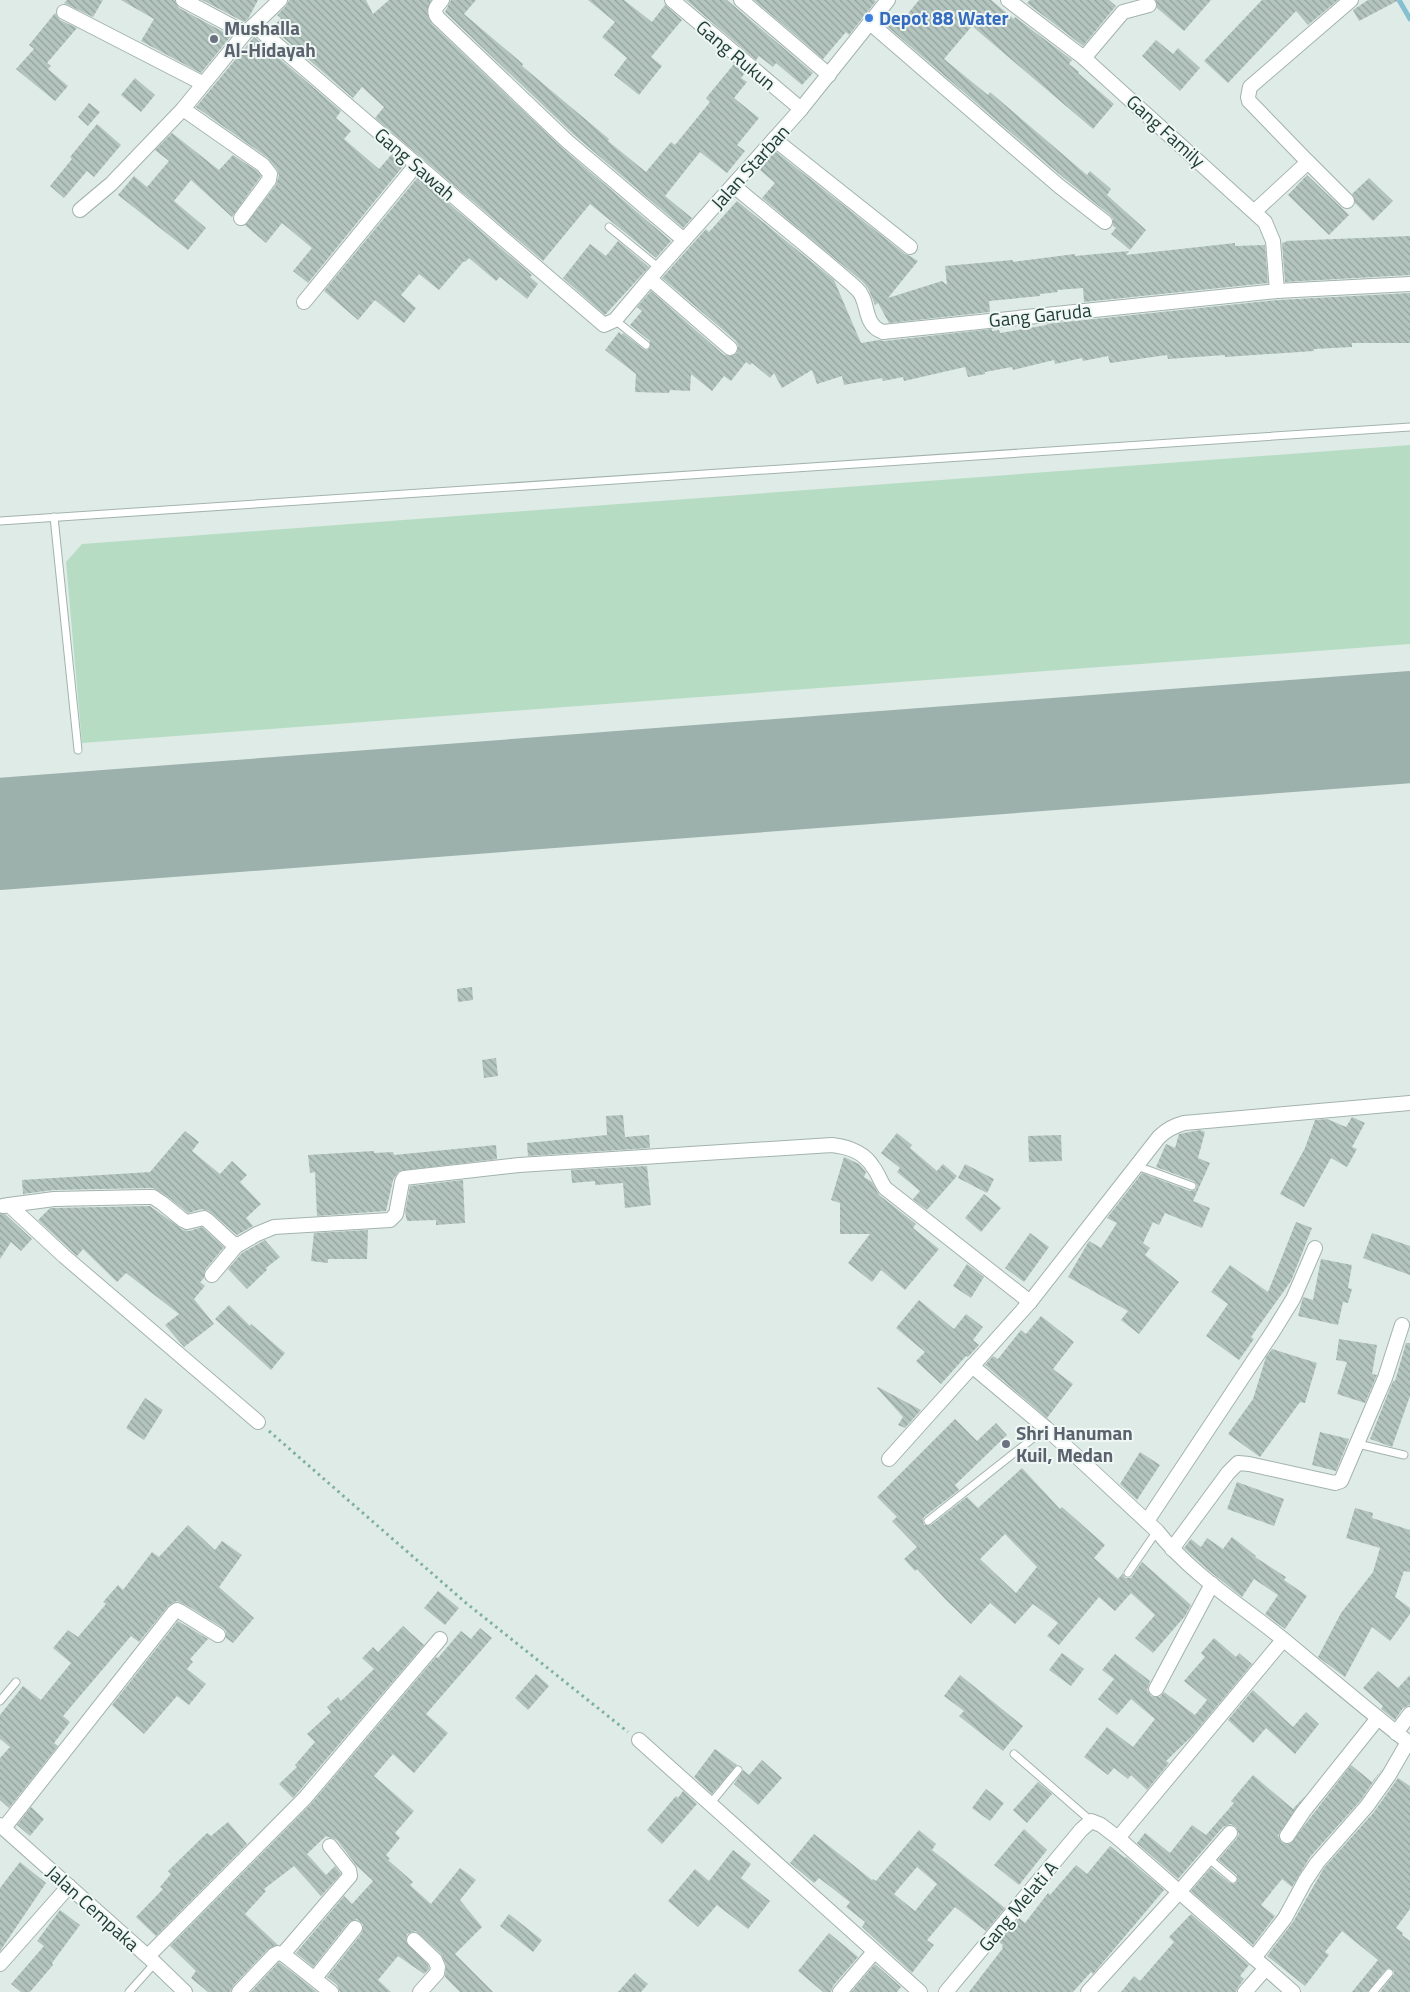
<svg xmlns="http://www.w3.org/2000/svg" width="1410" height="1992" viewBox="0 0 1410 1992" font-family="'Titillium Web',sans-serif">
  <defs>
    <pattern id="building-back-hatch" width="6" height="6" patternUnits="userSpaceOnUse" patternTransform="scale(1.25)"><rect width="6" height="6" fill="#b4c5bf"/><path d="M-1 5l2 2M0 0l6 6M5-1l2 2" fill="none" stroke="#92a19c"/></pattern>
  </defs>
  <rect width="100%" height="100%" fill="#dfebe6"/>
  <path fill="#b6ddc4" d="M1410,445V644L82,743L66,562L82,544Z"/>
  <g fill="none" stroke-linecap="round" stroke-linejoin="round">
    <path stroke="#84c0d2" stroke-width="5" d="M1399,0L1410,19"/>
    <path stroke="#9cb1ac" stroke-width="112" d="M0,834L1410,727"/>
  </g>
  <g fill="url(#building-back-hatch)" fill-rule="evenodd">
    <path d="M67,0H103L93,17L64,3Z"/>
    <path d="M121,0H174L179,8L231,36L201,73L141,41L154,19Z"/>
    <path d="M202,0H258L248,19L244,22Z"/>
    <path d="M289,0H366L373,14L389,0H431L427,13L432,24L561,147L671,241L656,258L590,204L543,261L375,118L384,107L362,87L353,98L272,28L281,18L277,15L286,6Z"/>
    <path d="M451,0H476L464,14L523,64L522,66L609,139L608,141L646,172L671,142L675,145L710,102L706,98L734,64L745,73L741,78L747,82L734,98L759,118L737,145L745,151L727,173L700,152L665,196L692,218L683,228L573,134L445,12Z"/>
    <path d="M588,0H624L652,22L665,5L682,20L651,57L662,66L639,95L614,75L627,58L602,37L615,22Z"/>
    <path d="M686,0H727L813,73L802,85L776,63L773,67L759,56L756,60Z"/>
    <path d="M754,0H874L876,1L849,35L846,32L823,59Z"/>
    <path d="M919,0H991L1014,19L1015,17L1072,60L1069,64L1079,72L1078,73L1114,104L1093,129L972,26L944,59L988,95L990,92L1087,175L1090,171L1111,189L1107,195L1146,230L1130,250L1111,234L1116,228L1113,226V219L1110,215L1065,179L882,22L889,12L901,22Z"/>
    <path d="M1030,0H1109L1116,6L1083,46L1027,3Z"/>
    <path d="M1156,0H1211L1184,31L1157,8Z"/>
    <path d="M1262,0H1338L1308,25L1296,11L1228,83L1204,61Z"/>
    <path d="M1368,0H1399L1359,21L1353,10Z"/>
    <path d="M55,13L60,20L77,28L47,63L51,66L48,69L68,86L55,101L16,69L34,49L29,45Z"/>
    <path d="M254,37L341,111L336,118L351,131L344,139L379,169L392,154L404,165L308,283L293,271L312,248L282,223L266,243L245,225L276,185L279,175L277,169L268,158L196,107Z"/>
    <path d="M1156,40L1173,54L1178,48L1200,68L1180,91L1142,56Z"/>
    <path d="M135,78L155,95L141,112L121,95Z"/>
    <path d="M89,103L100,112L88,126L78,117Z"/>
    <path d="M97,124L121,145L94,177L87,171L64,198L50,186L72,159L70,157Z"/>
    <path d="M172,133L219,170L233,155L257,171L261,176L232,217L191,180L174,201L206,228L188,250L118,195L134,176L147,187L169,161L155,150Z"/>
    <path d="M775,151L905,254L910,256L918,261L888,298L942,281L947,285L945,266L1013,260V262L1075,254V256L1129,251L1126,255L1235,243V246L1265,245L1268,283L1084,302L1083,288L1057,290L1058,292L1040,294V296L989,301L990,312L889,323L878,303L875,305L869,290L863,282L762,198L775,183L760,170Z"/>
    <path d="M1307,175L1349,215L1329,235L1288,195Z"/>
    <path d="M418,177L532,275L530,277L538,284L527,299L500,277L496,281L469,258L465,262L464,261L439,290L419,274L401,295L416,308L404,323L375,300L358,320L324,291Z"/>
    <path d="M1369,178L1393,201L1373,221L1355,203L1352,194Z"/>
    <path d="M737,201L834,280L861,343L879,340L884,341L992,329V331L999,330L1000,333L1047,325L1046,324L1278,300L1410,293V343H1352V347L1314,349V351L1225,357V355L1168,359L1167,355L1110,363L1108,356L1083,361L1082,358L1055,364L1054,360L1013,370L1012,367L985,372V374L968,377L965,367L904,381L903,377L883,381L882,378L844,385L842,376L817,384L812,370L782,388L774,373L770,378L752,363L750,365L746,362L731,381L724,376L712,391L691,374L690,391L670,390L669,393L635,392L636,374L605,350L619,332L622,335L623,333L643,349L647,350L650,348V341L630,325L642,311L637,307L651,291L724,355L732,356L737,353L738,346L736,341L662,278L706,229L709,232Z"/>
    <path d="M1410,236V275L1285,282L1282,243L1286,242V241Z"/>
    <path d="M618,241L649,267L605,315L563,278L590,244L606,256Z"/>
    <path d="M472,987L473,1000L458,1002L457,989Z"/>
    <path d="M496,1058L498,1076L484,1078L482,1060Z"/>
    <path d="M623,1115L625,1137L649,1135L650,1148L528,1156L527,1143L607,1135L606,1116Z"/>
    <path d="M1352,1117L1365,1123L1352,1147L1357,1149L1347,1167L1331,1158L1304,1207L1280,1194L1305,1148L1315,1120L1327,1119L1346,1127Z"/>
    <path d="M1200,1130L1205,1132L1198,1158L1210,1163L1193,1201L1210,1208L1202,1228L1165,1213L1159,1225L1153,1222L1143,1243L1150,1248L1145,1255L1179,1282L1139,1334L1121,1320L1128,1311L1068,1277L1089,1241L1101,1248L1117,1223L1107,1218L1142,1173L1190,1191L1196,1190L1197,1185L1194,1181L1156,1167L1166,1144L1175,1148L1179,1134Z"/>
    <path d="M185,1131L199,1142L192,1151L220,1174L232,1161L247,1175L240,1182L261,1204L246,1218L253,1226L237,1235L209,1211L202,1209L188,1213L167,1196L153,1188L54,1190L23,1194L22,1180L150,1172Z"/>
    <path d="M897,1133L912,1145L910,1148L937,1171L943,1164L957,1176L927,1210L913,1199L920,1191L897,1172L900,1168L881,1153Z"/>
    <path d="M1061,1135L1062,1161L1029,1162L1028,1136Z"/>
    <path d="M496,1145L497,1159L399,1171L393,1180L386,1211L317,1216L315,1172L310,1173L308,1155L374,1151V1153L393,1152L394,1155Z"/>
    <path d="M844,1157L859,1164L866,1172L864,1177L872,1182L879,1195L916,1224L913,1228L939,1249L905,1290L881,1270L872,1282L848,1263L870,1234H840V1203L831,1200Z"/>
    <path d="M965,1164L994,1179L987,1193L958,1178Z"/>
    <path d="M647,1166L651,1205L625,1208L623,1183L595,1185V1181L572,1183L571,1170Z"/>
    <path d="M463,1180L465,1223L436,1225V1220L407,1221L405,1212L410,1186Z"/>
    <path d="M984,1194L1001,1208L981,1232L965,1218Z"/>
    <path d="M150,1206L183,1230L189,1231L202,1227L224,1247L205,1270L204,1278L200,1282L205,1286L194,1299L214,1324L184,1347L165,1325L179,1314L126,1273L117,1282L83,1249L77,1256L38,1220L50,1208H55Z"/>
    <path d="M0,1214H5L32,1239L21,1251L11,1242L0,1259Z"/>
    <path d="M1296,1222L1312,1228L1291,1281L1251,1337L1254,1339L1239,1360L1206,1336L1228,1304L1211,1292L1230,1265L1268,1292Z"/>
    <path d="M368,1230L367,1259H328V1263L311,1261L314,1233Z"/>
    <path d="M1030,1233L1049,1247L1024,1282L1005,1268Z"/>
    <path d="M1372,1233L1410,1246V1275L1363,1258Z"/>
    <path d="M265,1240L280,1257L266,1268L267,1270L247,1289L228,1269L242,1253Z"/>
    <path d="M1321,1259L1352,1265L1348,1288L1352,1289L1348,1303L1343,1302L1338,1325L1298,1316L1303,1297L1313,1300Z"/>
    <path d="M967,1264L984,1277L971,1298L953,1286Z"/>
    <path d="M919,1300L954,1329L966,1314L983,1327L973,1340L979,1345L968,1357L966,1356L941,1384L916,1361L925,1352L896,1328Z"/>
    <path d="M229,1305L250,1326L251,1324L285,1353L271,1370L215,1319Z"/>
    <path d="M1041,1316L1074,1342L1053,1369L1073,1384L1047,1418L985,1365L993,1356L998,1359L1021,1330L1026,1334Z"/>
    <path d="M1339,1339L1377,1345L1372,1374L1377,1375L1365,1403L1337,1394L1347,1362L1336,1360Z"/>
    <path d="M1406,1343H1410V1396L1392,1447L1370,1439L1393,1381H1395Z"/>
    <path d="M1272,1349L1317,1363L1305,1403L1300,1402L1260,1457L1228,1434L1253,1399L1266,1357Z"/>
    <path d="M878,1387L921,1410L905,1428L898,1425L903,1417L877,1388Z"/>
    <path d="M145,1398L163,1410L144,1440L126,1428Z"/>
    <path d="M955,1419L977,1441L996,1423L1007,1435L955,1485L959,1490L924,1517L923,1521L924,1525H931L967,1497L978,1508L1022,1468L1060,1509L1062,1507L1105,1545L1094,1558L1118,1579L1123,1573L1125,1578H1131L1142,1562L1191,1605L1185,1616L1153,1653L1135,1638L1155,1615L1131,1593L1115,1611L1099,1597L1059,1645L1047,1636L1058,1623L1033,1604L1015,1624L990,1603L971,1624L947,1601L917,1569L915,1571L904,1559L917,1547L892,1521L897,1517L877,1497ZM1005,1534L1037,1567L1016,1593L980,1559Z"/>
    <path d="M1320,1432L1349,1439L1336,1471L1312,1465Z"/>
    <path d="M1140,1452L1160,1465L1137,1500L1120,1484Z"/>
    <path d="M1237,1482L1284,1499L1274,1526L1227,1509Z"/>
    <path d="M1355,1508L1373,1513L1372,1518L1410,1530V1572L1404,1571L1395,1597L1410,1608V1614L1390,1641L1372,1627L1345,1677L1318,1657L1341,1613L1373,1572L1380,1548L1346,1538Z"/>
    <path d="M188,1525L215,1550L222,1541L242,1555L219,1587L254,1618L233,1643L226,1638V1631L223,1628L186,1605L177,1601L169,1605L139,1642L131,1636L63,1716L70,1722L54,1743L58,1746L9,1808L0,1800V1758L10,1747L0,1739V1715L23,1686L41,1700L71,1663L53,1648L68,1630L78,1637L106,1604L103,1602L118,1585L123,1590L152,1552L159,1557Z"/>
    <path d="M1232,1537L1256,1556L1255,1557L1286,1577L1284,1580L1307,1596L1285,1629L1265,1614L1278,1595L1254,1579L1242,1597L1207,1569L1184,1548L1191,1539L1201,1547L1207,1538L1223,1549Z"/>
    <path d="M438,1591L459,1608L445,1625L424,1608Z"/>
    <path d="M178,1621L208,1639L190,1659L193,1662L187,1669L206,1684L189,1705L177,1696L144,1734L112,1705Z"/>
    <path d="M403,1626L424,1645L293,1798L279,1784L297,1767L295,1765L315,1742L307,1734L331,1712L327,1707L338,1697L341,1701L374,1669L362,1658L373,1647L378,1652Z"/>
    <path d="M480,1628L492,1638L426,1714L448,1733L414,1773L393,1754L374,1776L414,1811L395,1833L400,1838L386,1855L390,1859L388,1860L413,1882L410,1885L431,1904L460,1868L476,1880L460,1900L482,1927L455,1954L493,1992H460L445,1977L446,1964L441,1954L416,1931L407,1934L406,1942L428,1965L429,1969L424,1974L398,1956L378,1980L391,1992H340L337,1985L327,1977L362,1933L363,1924L357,1919L348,1923L313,1967L296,1953L344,1896L352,1904L373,1881L356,1865L337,1840L326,1836L307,1854L326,1875L335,1866L341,1874L321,1896L294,1866L264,1889L266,1891L245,1914L278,1945L268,1949L233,1986L230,1992H208L191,1978L196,1971L170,1946L311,1804L436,1657L438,1658L461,1631L471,1639Z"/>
    <path d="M1214,1638L1236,1657L1239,1653L1252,1664L1192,1736L1166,1761L1169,1763L1147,1790L1131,1775L1128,1779L1114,1768L1108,1775L1084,1757L1107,1727L1133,1747L1155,1719L1131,1699L1117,1715L1098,1699L1114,1679L1102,1670L1115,1654L1150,1681L1147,1690L1151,1696L1160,1697L1164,1692L1195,1715L1207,1700L1184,1681L1205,1657L1201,1653Z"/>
    <path d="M1062,1653L1084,1669L1071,1686L1049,1670Z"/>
    <path d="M1378,1671L1398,1688L1410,1675V1705L1403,1708L1395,1720L1381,1709L1383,1706L1363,1688Z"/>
    <path d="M536,1674L549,1686L528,1710L515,1698Z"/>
    <path d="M960,1675L1023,1726L1003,1751L959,1716L964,1711L944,1696Z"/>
    <path d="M1253,1690L1293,1727L1306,1712L1319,1724L1295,1754L1266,1728L1253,1743L1228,1720Z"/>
    <path d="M715,1749L737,1765L712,1794L694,1777Z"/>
    <path d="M762,1760L782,1778L758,1805L734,1784L743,1770L749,1775Z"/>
    <path d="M1351,1765L1372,1782L1383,1768L1360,1801L1310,1857L1292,1887L1282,1879L1261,1905L1275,1916L1253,1945L1191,1891L1211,1868L1230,1883L1234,1884L1237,1882V1875L1218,1860L1237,1838L1239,1834L1236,1827L1231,1824L1223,1827L1178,1879L1137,1843L1145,1833L1170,1853L1192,1825L1206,1835L1234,1803L1231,1801L1253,1775L1293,1809L1305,1796L1278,1835L1282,1843L1290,1844Z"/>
    <path d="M1398,1778L1410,1786V1909L1396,1928L1403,1933L1402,1935L1410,1941V1992H1380L1394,1974V1971L1389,1968L1385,1970L1368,1992H1352L1378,1960L1342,1931L1325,1952L1329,1955L1305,1986L1267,1956L1293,1922L1324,1868L1374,1812Z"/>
    <path d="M1038,1782L1052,1794L1027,1823L1013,1810Z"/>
    <path d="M986,1789L1004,1803L990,1821L972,1808Z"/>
    <path d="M683,1791L697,1804L662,1844L647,1830L676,1796L678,1798Z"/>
    <path d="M31,1807L44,1819L30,1836L17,1825Z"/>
    <path d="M228,1822L247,1844L156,1936L136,1917L163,1889L160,1887L171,1874L168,1871L207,1833L211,1836Z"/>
    <path d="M1024,1829L1047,1850L1019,1885L994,1865Z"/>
    <path d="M919,1830L936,1844L932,1850L1005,1908L986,1931L955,1907L927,1940L934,1945L912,1973L862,1927L865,1922L846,1907L850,1902L819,1878L814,1883L790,1863L814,1834L872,1880L873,1879L876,1881ZM917,1867L937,1884L915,1911L894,1894Z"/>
    <path d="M1110,1846L1125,1858L1126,1857L1164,1890L1093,1974L1091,1972L1073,1992H969L1003,1948L1002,1947L1003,1945L999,1942L1019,1918L1025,1923L1048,1893L1050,1895L1076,1865L1087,1874Z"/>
    <path d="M733,1850L751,1864L741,1878L770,1901L748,1929L717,1905L698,1927L668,1901L695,1869L709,1881Z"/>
    <path d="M20,1862L46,1883L0,1951V1888Z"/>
    <path d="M60,1910L80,1925L52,1963L53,1965L30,1992H21L11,1984L44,1946L37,1941Z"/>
    <path d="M509,1914L542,1940L533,1952L500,1926Z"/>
    <path d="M1191,1914L1249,1965L1240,1976L1244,1979L1238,1987L1236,1992H1121L1134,1976L1140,1981L1174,1942L1169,1937Z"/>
    <path d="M829,1933L858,1957L833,1986L831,1992H823L798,1971Z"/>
    <path d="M279,1962L317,1992H251Z"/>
    <path d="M875,1964L901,1987L897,1992H851Z"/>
    <path d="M635,1973L648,1984L641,1992H618Z"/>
  </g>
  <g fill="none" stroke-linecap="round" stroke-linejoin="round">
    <defs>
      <g id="lane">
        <path d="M609,227L659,268"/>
        <path d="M615,320L646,345"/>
        <path d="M54,517L78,750"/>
        <path d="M0,521L1410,427"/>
        <path d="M1137,1166L1192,1186"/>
        <path d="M1358,1444L1404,1455"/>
        <path d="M928,1521L1046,1428"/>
        <path d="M1128,1573L1157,1531"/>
        <path d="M0,1701L16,1682"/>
        <path d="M1014,1754L1091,1821"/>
        <path d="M710,1804L738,1770"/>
        <path d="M1208,1858L1233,1879"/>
        <path d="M129,1992L155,1963"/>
        <path d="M1373,1992L1389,1973"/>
      </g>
      <g id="street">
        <path d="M183,0L245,33"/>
        <path d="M280,0L254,25L604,325L615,320L659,268L801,109L888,0"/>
        <path d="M442,0C437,6 432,10 438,18L567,141L684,240"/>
        <path d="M672,0L801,109"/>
        <path d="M741,0L829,75"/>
        <path d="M1008,0L1084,58L1265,222L1273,241L1277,291"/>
        <path d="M64,12L202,83"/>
        <path d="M870,23L1059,186L1105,222"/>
        <path d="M1084,58L1123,12L1149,5"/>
        <path d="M183,109L263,165L270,174L269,180L241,218"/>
        <path d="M774,139L910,247"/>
        <path d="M1308,162L1347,201"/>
        <path d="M734,186C774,220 817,253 857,289C870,301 862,325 883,332L1277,291L1410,284"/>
        <path d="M80,210L111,184L183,109L245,33L254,25"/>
        <path d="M1255,211L1308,162L1249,101L1248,97L1250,87L1351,0"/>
        <path d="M650,279L730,348"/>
        <path d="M304,302L416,165"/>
        <path d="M9,1205L54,1199L145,1197H153L162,1203L183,1220L187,1222L204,1218L207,1220L232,1243L238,1245L257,1234L274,1227L390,1220L396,1214L402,1182L404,1178L519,1165L832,1145C849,1147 864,1152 873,1167C878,1173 880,1181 885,1188L1030,1302"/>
        <path d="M3,1206L9,1205L64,1256L258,1422"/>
        <path d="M212,1275L237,1245"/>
        <path d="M972,1366L1046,1428L1157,1531C1192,1575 1241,1605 1284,1640C1325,1674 1366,1709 1408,1742L1410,1746"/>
        <path d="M889,1459L1030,1302L1159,1137C1167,1129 1174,1126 1184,1123L1410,1103"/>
        <path d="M1147,1521L1272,1333L1293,1299L1315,1248"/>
        <path d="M1172,1549L1228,1473L1238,1463L1249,1464L1335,1483L1341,1481L1385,1378L1402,1325"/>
        <path d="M1156,1689L1212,1584"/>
        <path d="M1396,1733L1410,1714"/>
        <path d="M639,1740L920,1992"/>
        <path d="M0,1825L155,1963L185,1992"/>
        <path d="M4,1828L174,1612L177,1610L181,1612L218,1635"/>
        <path d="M1287,1836L1303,1812L1378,1718"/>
        <path d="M1118,1838L1283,1640"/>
        <path d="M330,1846L349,1870L350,1876L283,1954L331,1992"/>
        <path d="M414,1940L435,1960L438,1967L437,1973L420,1992"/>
        <path d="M148,1956L305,1798L440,1639"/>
        <path d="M1254,1958L1285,1918L1305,1881L1317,1863L1367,1806L1389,1775L1408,1742"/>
        <path d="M0,1964L69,1886"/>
        <path d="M315,1978L355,1928"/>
        <path d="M239,1992L274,1955L278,1953L283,1954"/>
        <path d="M840,1992L874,1952"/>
        <path d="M946,1992L1081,1830L1091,1821L1101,1825L1118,1838L1293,1992"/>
        <path d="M1088,1992L1179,1892L1230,1833"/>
        <path d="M1245,1992L1266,1968"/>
      </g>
    </defs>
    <use href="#lane" stroke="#a2b3ad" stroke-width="9"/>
    <use href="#street" stroke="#a2b3ad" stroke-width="16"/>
    <path stroke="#7eafa3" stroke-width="3" stroke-dasharray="2.5 4" stroke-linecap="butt" d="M269,1431L466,1603L628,1732"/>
    <use href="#lane" stroke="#fff" stroke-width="7"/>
    <use href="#street" stroke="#fff" stroke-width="14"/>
  </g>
  <circle fill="#3f7fe0" stroke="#eff7f4" stroke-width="2" cx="869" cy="18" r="5"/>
  <g fill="#6b7280" stroke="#eff7f4" stroke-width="2">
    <circle cx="214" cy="39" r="5"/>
    <circle cx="1006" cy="1444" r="5"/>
  </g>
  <g text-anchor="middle" stroke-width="4" stroke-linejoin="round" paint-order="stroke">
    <g font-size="19" font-weight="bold" fill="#366cbe" stroke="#eff7f4" text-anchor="start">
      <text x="879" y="25">Depot 88 Water</text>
    </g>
    <g font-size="19" font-weight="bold" fill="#5b616d" stroke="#eff7f4" text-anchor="start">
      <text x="224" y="35">Mushalla<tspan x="224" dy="22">Al-Hidayah</tspan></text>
      <text x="1016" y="1440">Shri Hanuman<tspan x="1016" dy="22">Kuil, Medan</tspan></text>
    </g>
    <g font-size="19" fill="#1f3b35" stroke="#eff7f4">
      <text transform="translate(736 55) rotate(40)" y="7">Gang Rukun</text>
      <text transform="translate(1166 131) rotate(42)" y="7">Gang Family</text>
      <text transform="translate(415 164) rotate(41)" y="7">Gang Sawah</text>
      <text transform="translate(750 167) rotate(-48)" y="7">Jalan Starban</text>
      <text transform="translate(1040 315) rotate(-6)" y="7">Gang Garuda</text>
      <text transform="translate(1018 1906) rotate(-50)" y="7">Gang Melati A</text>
      <text transform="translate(93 1908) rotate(42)" y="7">Jalan Cempaka</text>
    </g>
  </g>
</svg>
